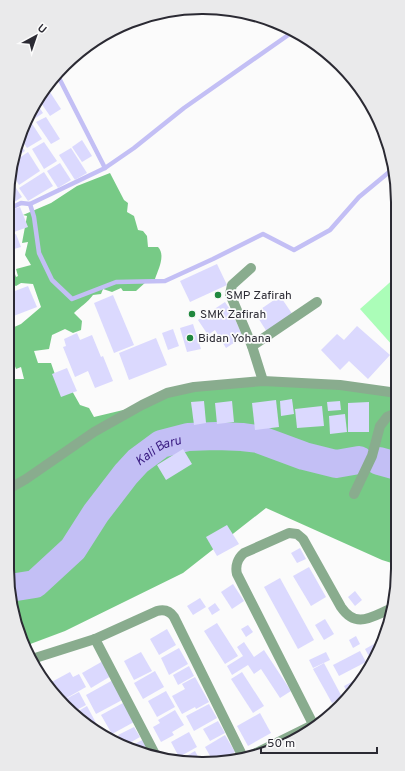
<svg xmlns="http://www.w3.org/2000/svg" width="405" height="771" viewBox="0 0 405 771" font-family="Overpass,sans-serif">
  <rect width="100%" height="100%" fill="#fbfbfb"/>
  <path fill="#abfdb8" d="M397,276V348L393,346L360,309Z"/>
  <path fill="#77ca86" d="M110,173L124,200L128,203L127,212L134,216L138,230L143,231L147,236L148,247H158C166,255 158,270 155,279L147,281L136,291H123L121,288L112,292L103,289L101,294L93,295C88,302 80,307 74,313L82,321L81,330L73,333L65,329L52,335L49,349L34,351L38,363H51L58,383L67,382L80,405L89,408L94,417L144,405L169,393L265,381L397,393L398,565L382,560L266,508L183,573L65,631L25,646L17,632L7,568V385L9,388L14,379H24L21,367L16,369L12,358L7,357V336L14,334L12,328L21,324L41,307L33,284L21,283L16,286L8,282L7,284V266H9L14,271L16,277L18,276L16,269L31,265L25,255L28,242L22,243L27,216L23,215L51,203L77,186Z"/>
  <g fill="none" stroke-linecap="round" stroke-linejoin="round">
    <g stroke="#c3bff5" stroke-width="4.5">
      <path d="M58,76L105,168"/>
      <path d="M30,204L34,217L39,253L52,280L72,299L116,282L165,281L213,259L263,234L294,250L330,230L359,197L394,168"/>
      <path d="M7,210L21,203L30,204L105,168L134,148L184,108L294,31"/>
    </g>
    <g stroke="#c3bff5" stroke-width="28">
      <path d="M379,461L397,466"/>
      <path id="s1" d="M10,588L35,584L73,549L96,513L126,474L138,461L161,444L188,437L216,436L242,437L258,439L304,456L336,464L359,460"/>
    </g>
  </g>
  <g fill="#dbd9fe">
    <path d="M48,89L61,109L50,116L39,100Z"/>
    <path d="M37,104L43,113L34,119L30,112Z"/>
    <path d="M27,116L42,139L27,148L21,139Z"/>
    <path d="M46,117L60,139L51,144L36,122Z"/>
    <path d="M82,140L92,156L82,162L72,147Z"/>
    <path d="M44,142L57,161L44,169L32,149Z"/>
    <path d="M20,143L25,151L16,157L19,146Z"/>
    <path d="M71,148L87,173L75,180L59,155Z"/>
    <path d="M28,152L40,171L19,185L12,173L15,161Z"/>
    <path d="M60,163L71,180L58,188L47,171Z"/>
    <path d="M44,172L53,186L28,201L19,188Z"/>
    <path d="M10,179L22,197L7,207V190Z"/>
    <path d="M20,207L28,227L14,232L7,211Z"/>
    <path d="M16,234L21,247L7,251V237Z"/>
    <path d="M217,264L227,285L190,302L180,281Z"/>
    <path d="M28,286L37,307L11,317L7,308V294Z"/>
    <path d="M113,295L134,345L114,353L94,303Z"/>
    <path d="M280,296L293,315L267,332L255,313Z"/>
    <path d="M225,302L235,317H234L243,337L226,348L215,330L208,335L198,320Z"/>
    <path d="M7,323L13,337L7,340Z"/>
    <path d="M193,324L201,349L187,352L180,328Z"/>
    <path d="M357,326L390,355L368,379L349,361L340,370L321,350L337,334L344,340Z"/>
    <path d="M173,329L179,346L168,350L162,333Z"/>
    <path d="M77,333L80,340L92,335L101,357L103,356L113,381L95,388L88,371L75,377L63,347L66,346L64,339Z"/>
    <path d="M156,338L167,365L129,380L119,353Z"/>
    <path d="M67,368L77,391L61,397L52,374Z"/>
    <path d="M292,399L294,414L281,416L280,401Z"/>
    <path d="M276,400L279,427L255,430L252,403Z"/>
    <path d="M204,401L206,423L194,425L191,402Z"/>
    <path d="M232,401L234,422L217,424L215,403Z"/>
    <path d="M340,401L341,410L328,411L327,402Z"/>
    <path d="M369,402V432H348V403Z"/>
    <path d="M322,406L324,426L297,428L295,409Z"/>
    <path d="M345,414L347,432L330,434L329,416Z"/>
    <path d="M183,449L192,464L166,480L157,465Z"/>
    <path d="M227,525L239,544L217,556L206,537Z"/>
    <path d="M300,548L306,559L297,563L291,553Z"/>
    <path d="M309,567L326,597L311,606L293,576Z"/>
    <path d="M280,578L314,640L298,649L264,587Z"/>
    <path d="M233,584L244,601L232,609L221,592Z"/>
    <path d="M355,591L362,600L355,606L348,597Z"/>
    <path d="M200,598L206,607L193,615L187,606Z"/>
    <path d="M215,603L220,610L212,615L208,608Z"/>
    <path d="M325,619L334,634L324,640L315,625Z"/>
    <path d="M217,623L238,656L225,664L204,631Z"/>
    <path d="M248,625L253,632L246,637L241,629Z"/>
    <path d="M167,629L176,645L159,655L150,639Z"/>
    <path d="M356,636L360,644L353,648L349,640Z"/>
    <path d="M244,642L254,657L264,650L291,691L280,698L261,669L254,674L248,665L232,675L227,666L243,656L237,647Z"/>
    <path d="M374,644L378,653L372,662L365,649Z"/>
    <path d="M179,648L188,664L169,675L161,658Z"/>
    <path d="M360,651L366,662L339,676L333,665Z"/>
    <path d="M141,652L152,671L134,680L124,661Z"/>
    <path d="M326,652L330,660L313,668L309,660Z"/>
    <path d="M103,661L111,676L91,688L82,673Z"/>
    <path d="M324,663L342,697L332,703L313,669Z"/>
    <path d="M189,666L194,676L178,685L173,675Z"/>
    <path d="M155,671L164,687L143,699L134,683Z"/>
    <path d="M70,672L73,677L79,674L86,687L63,700L59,694L56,696L46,685Z"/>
    <path d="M242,672L264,706L253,713L231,679Z"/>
    <path d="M195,677L209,702L196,709L195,707L182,714L172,696L185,689L182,684Z"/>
    <path d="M361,677L360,678L348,694L344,686Z"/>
    <path d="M113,680L124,699L96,714L86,695Z"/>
    <path d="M166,691L175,707L157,717L148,701Z"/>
    <path d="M79,692L86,705L73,712L62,701Z"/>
    <path d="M123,703L134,722L112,734L101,715Z"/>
    <path d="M209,704L217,718L194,731L186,716Z"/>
    <path d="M87,706L96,723L89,727L75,713Z"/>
    <path d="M175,710L184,725L172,732L174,735L161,742L153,727L160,723L158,720Z"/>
    <path d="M260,713L271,733L248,746L237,726Z"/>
    <path d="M218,721L225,733L210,741L203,729Z"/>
    <path d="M134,727L140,737L126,745L123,744L118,735Z"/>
    <path d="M189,732L197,747L179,757L171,742Z"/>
    <path d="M225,735L235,752L214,763L205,747Z"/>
    <path d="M144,739L152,757L129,747Z"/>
    <path d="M195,751L201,762L181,760V759Z"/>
  </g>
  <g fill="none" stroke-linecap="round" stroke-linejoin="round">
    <g stroke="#89ac8e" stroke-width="10">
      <path d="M251,268L232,285L230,294L252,346L263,381"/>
      <path d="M252,346L317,302"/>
      <path d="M7,490L26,479L94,432L142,405L167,393L194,387L263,381L340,385L397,393"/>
      <path d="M354,494L372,456L380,426L387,417L397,413"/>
      <path d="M95,639L157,758"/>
      <path d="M32,659L95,639L157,611C164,609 170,611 174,617L243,757"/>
      <path d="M314,726L237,574C235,566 238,558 244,553L289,533L297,534L303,539L341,607C356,629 371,617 390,609"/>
      <path d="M252,755L327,718"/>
    </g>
  </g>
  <g fill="#20883e" stroke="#fbfbfb" stroke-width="1.5">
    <circle cx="218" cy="295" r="4"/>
    <circle cx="192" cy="314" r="4"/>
    <circle cx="190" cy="338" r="4"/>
  </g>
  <g text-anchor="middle" stroke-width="3.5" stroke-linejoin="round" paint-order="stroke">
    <g font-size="12" fill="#2b2a33" stroke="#fbfbfb" text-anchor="start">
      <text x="226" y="299">SMP Zafirah</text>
      <text x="200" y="318">SMK Zafirah</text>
      <text x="198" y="342">Bidan Yohana</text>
    </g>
    <g font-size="13" font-style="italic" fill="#3a1c82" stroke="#fbfbfb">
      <text dy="5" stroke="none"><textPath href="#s1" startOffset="210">Kali Baru</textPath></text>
    </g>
  </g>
  <path d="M0 0H405V771H0ZM202 14H203A188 188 0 0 1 391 202V569A188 188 0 0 1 203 757H202A188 188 0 0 1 14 569V202A188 188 0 0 1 202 14Z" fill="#eaeaeb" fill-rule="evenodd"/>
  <path fill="none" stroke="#2b2a33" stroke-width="2" d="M202 14H203A188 188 0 0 1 391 202V569A188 188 0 0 1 203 757H202A188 188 0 0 1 14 569V202A188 188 0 0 1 202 14Z"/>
  <g transform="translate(36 36) rotate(40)" stroke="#fbfbfb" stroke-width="3" paint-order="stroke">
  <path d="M0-3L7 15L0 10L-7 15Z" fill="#2b2a33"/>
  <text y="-6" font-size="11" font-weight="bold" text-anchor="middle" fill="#2b2a33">U</text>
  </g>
  <path d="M261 747v6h116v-6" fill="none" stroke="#2b2a33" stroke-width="2"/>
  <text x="267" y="747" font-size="12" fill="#2b2a33" stroke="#fbfbfb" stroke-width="3" paint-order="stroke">50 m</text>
</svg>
